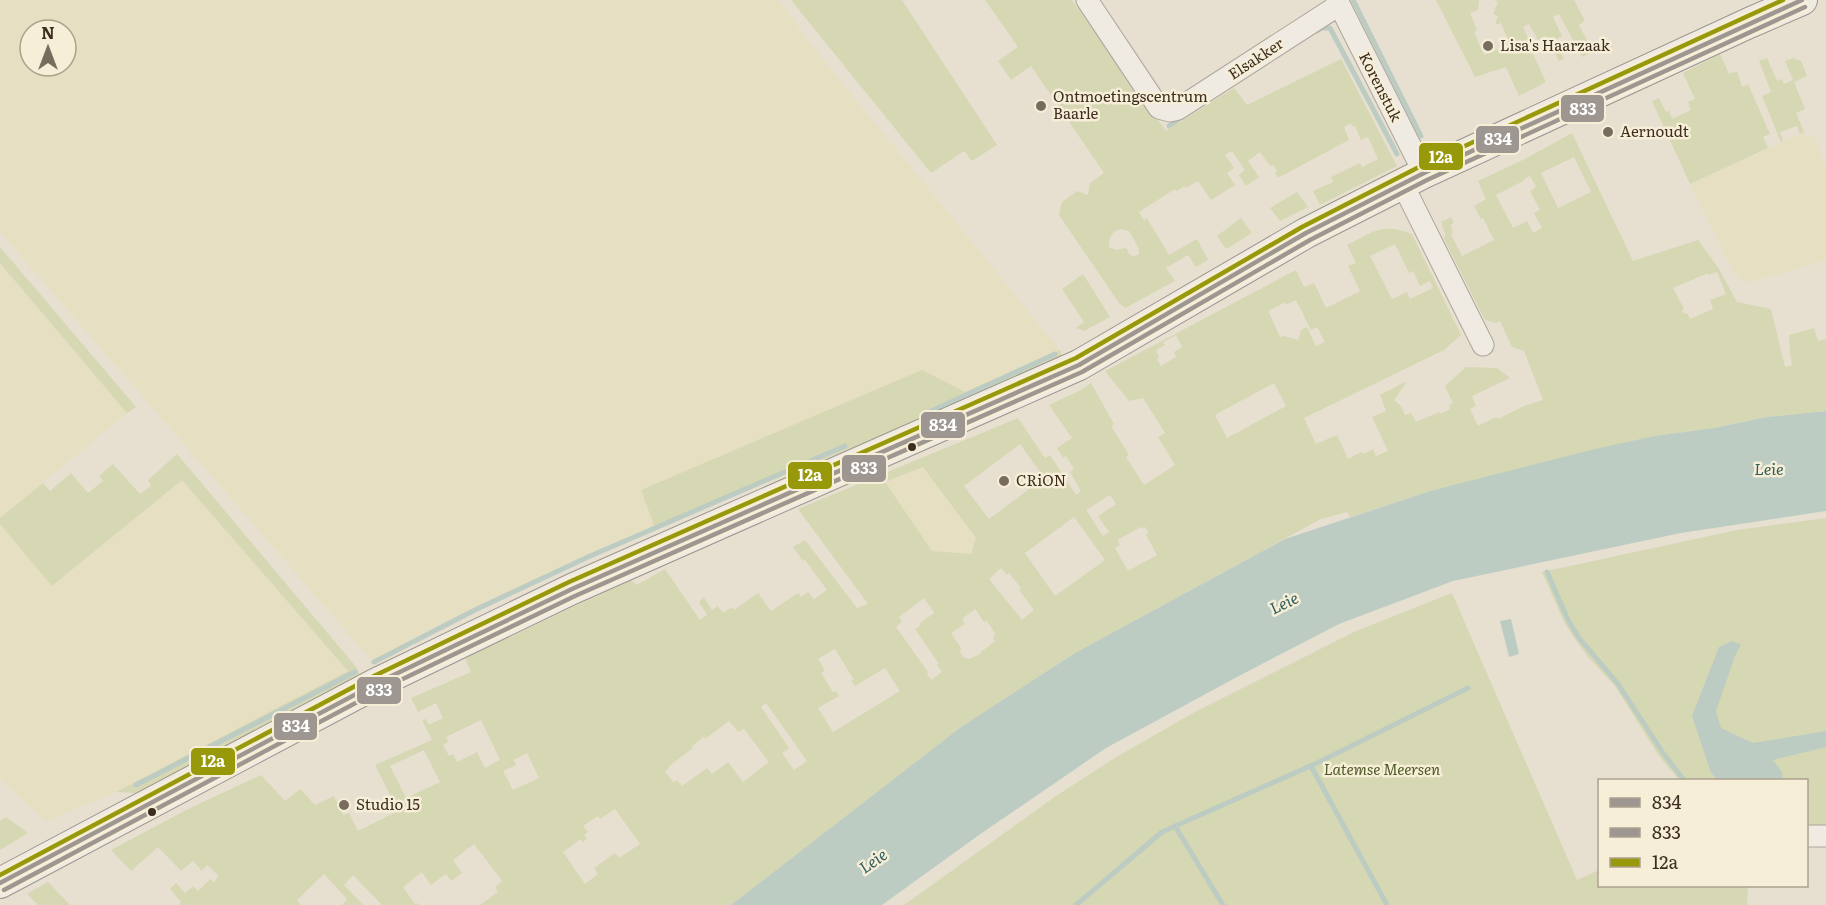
<svg xmlns="http://www.w3.org/2000/svg" width="1826" height="905" viewBox="0 0 1826 905" font-family="Literata,serif">
  <rect width="100%" height="100%" fill="#e7e0d1"/>
  <g fill="#e6dfc2" fill-rule="evenodd">
    <path d="M0,0H779L809,42L1060,350L965,392L641,490L655,528L371,660L0,232ZM30,30H66V66H30Z"/>
    <path d="M1804,132L1806,137L1813,135L1826,167V261L1748,282L1739,279L1732,269L1690,184Z"/>
    <path d="M0,263L127,413L0,518Z"/>
    <path d="M923,466L976,538L972,554L932,551L885,483Z"/>
    <path d="M182,480L349,671L116,792L46,822L0,779V524L53,586Z"/>
  </g>
  <g fill="#d6d7b3" fill-rule="evenodd">
    <path d="M791,0H902L997,145L972,161L964,151L931,173Z"/>
    <path d="M985,0H1072L1166,131L1234,88L1247,105L1341,59L1397,166L1320,205L1313,191L1333,182L1331,177L1360,163L1362,167L1378,159L1368,137L1361,140L1355,126L1353,127L1351,123L1344,127L1349,140L1278,178L1275,173L1277,171L1273,165L1270,166L1260,152L1248,161L1259,177L1246,186L1239,175L1245,170L1232,151L1225,155L1234,168L1227,173L1235,185L1211,200L1198,181L1186,188L1184,186L1177,191L1175,189L1139,212L1144,220L1147,218L1169,255L1197,239L1208,260L1196,267L1188,255L1166,268L1175,281L1125,308L1119,303L1059,215L1062,202L1077,191L1088,195L1090,183L1104,173L1031,66L1011,80L998,61L1018,47ZM1121,229L1129,231L1139,249V254L1134,256L1130,255L1126,248L1116,250L1109,247C1109,237 1111,231 1121,229Z"/>
    <path d="M1436,0H1479L1478,10L1470,13L1477,30L1474,32L1484,55L1510,45L1501,23L1495,25L1498,16L1493,14L1498,2L1494,0H1574L1585,21L1579,25L1593,52L1582,57L1559,14L1553,17L1562,36L1554,40L1564,59L1559,61L1546,36L1538,40L1529,24L1523,27L1529,41L1528,43L1546,82L1519,96L1506,67L1475,77Z"/>
    <path d="M1720,54L1729,74L1737,71L1742,87L1748,84L1770,134L1763,137L1768,148L1690,184L1652,101L1659,98L1666,112L1669,111L1672,119L1691,110L1688,102L1695,99L1683,73Z"/>
    <path d="M1767,58L1777,81L1782,79L1784,84L1793,80L1785,61L1793,58L1801,61L1807,76L1794,82L1805,109L1796,113L1804,132L1800,134L1797,126L1780,132L1783,141L1781,142L1762,96L1771,92L1759,61Z"/>
    <path d="M1572,133L1633,261L1698,240L1719,269L1737,302L1771,309L1785,367L1792,365L1790,353L1789,335L1814,328L1818,341L1826,339V411L1767,417L1714,428L1655,436L1430,491L1350,517L1347,512L1321,519L1075,653L961,727L731,905H480L498,892L495,887L502,881L474,844L453,860L462,873L451,881L446,874L431,885L422,872L403,887L415,904L417,903L419,905H382L353,875L344,885L363,905H342L347,899L324,874L297,900L301,905H179L181,902L170,889L176,883L185,893L193,886L198,891L210,879L214,882L219,876L207,865L202,871L193,861L181,871L158,847L131,871L111,850L190,808L261,775L285,801L300,789L315,805L334,796L343,815L349,813L358,831L398,811L375,765L432,740L422,720L426,719L429,725L443,718L436,703L418,712L411,698L471,672L465,658L630,580L637,585L665,569L700,620L707,615L699,602L704,597L712,610L718,606L723,613L732,607L734,610L758,593L771,611L798,593L801,597L808,592L814,599L827,590L805,560L803,561L793,547L805,540L857,608L868,604L798,509L1018,418L1045,458L1050,455L1076,495L1081,491L1070,472L1074,469L1066,456L1063,458L1057,448L1072,438L1049,405L1079,391L1091,383L1114,424L1111,426L1129,455L1126,457L1144,485L1175,465L1158,437L1165,433L1143,398L1129,401L1105,371L1296,270L1304,287L1314,283L1326,308L1360,291L1348,266L1356,263L1347,245C1375,231 1382,223 1412,234L1461,335L1444,350L1304,418L1316,444L1337,435L1348,459L1361,452L1363,454L1373,449L1376,456L1388,451L1372,417L1386,411L1380,395L1407,381L1394,400L1401,406L1405,415L1411,413L1416,422L1439,412L1441,414L1450,409L1449,405L1453,403L1445,386L1466,367L1497,368L1510,378L1472,396L1476,406L1470,409L1478,426L1496,417L1498,419L1524,406L1543,400L1524,351L1512,347L1500,321L1496,323L1485,320L1444,239L1445,234L1441,222L1451,217L1454,223L1450,225L1453,232L1451,234L1462,256L1494,240L1483,218L1481,219L1474,206L1486,199L1478,181L1525,159ZM1574,157L1591,192L1558,208L1541,173ZM1530,176L1536,187L1530,191L1540,210L1534,213L1542,228L1533,233L1527,221L1513,228L1496,195L1525,180L1524,179ZM1395,244L1409,273L1413,271L1420,286L1430,281L1433,288L1410,299L1407,292L1392,299L1370,256ZM1717,272L1726,294L1710,300L1713,309L1690,319L1687,313L1684,314L1682,310L1684,309L1673,288L1708,273L1709,275ZM1296,300L1311,330L1317,327L1325,342L1316,346L1307,327L1301,330L1298,340L1284,336L1280,337L1268,311L1284,303L1288,304ZM1176,335L1182,347L1174,352L1176,357L1161,366L1157,359L1159,358L1156,350L1165,345L1163,342ZM1274,383L1286,406L1227,438L1215,415ZM1020,444L1044,478L989,519L964,486ZM923,467L976,538L971,554L932,551L885,482ZM1110,495L1116,504L1098,516L1109,532L1103,536L1086,510ZM1074,517L1105,560L1055,596L1025,553ZM1141,527L1142,528L1145,527L1149,533L1146,535L1157,555L1128,571L1115,548L1120,545L1117,540ZM1001,568L1007,575L1009,573L1021,588L1019,590L1034,610L1022,620L989,579ZM924,598L935,614H933L920,623L921,625L915,629L939,664L937,665L942,672L931,680L927,674L928,672L896,627L902,622L899,617ZM975,609L984,622L987,621L995,633L993,638L995,641L981,652L980,654L969,659L967,658H964L960,652L961,648L951,633L965,624L962,619ZM835,649L854,680L851,681L855,686L885,668L900,691L833,732L818,708L839,696L836,691L833,692L821,673L825,671L818,659ZM766,703L807,761L794,770L782,753L789,748L761,707ZM481,720L500,760L485,768L477,752L457,762L453,754L449,756L443,745L448,742L446,737ZM729,721L738,732L744,729L769,762L743,782L728,762L712,774L707,768L682,786L677,780L673,782L665,772L669,768V766L693,748L692,746L703,737L705,739ZM424,750L440,782L406,798L390,766ZM527,753L539,778L513,790L503,771L516,765L514,760ZM615,809L640,844L619,858L615,853L594,868L598,874L585,884L563,852L581,839L583,842L587,839L584,835L588,832L583,826L598,816L600,819Z"/>
    <path d="M1297,192L1308,207L1280,221L1270,208Z"/>
    <path d="M1241,218L1252,233L1226,249L1217,236Z"/>
    <path d="M0,247L136,407L127,413L0,263Z"/>
    <path d="M1083,274L1110,317L1084,331L1076,328L1084,322L1062,289Z"/>
    <path d="M1060,350L1062,358L940,412L655,528L641,490L922,370L965,392Z"/>
    <path d="M177,454L357,668L360,675L152,786L136,793L116,792L348,671L182,480L52,586L0,524V518L43,483L50,491L71,473L88,493L103,481L99,476L113,464L140,494L151,486L148,480Z"/>
    <path d="M1826,518V830L1807,831L1806,780H1679L1659,756L1615,686L1588,657L1575,639L1564,622L1542,572L1737,530Z"/>
    <path d="M1452,593L1577,880L1599,870L1600,886H1748L1747,905H904L1056,796L1113,759L1193,713L1356,631Z"/>
    <path d="M6,817L28,833L0,850V821Z"/>
    <path d="M48,882L70,905H38L27,894Z"/>
  </g>
  <g fill="#bcccc2">
    <path d="M1826,411V511L1681,533L1453,581L1339,624L1237,677L1106,748L979,835L882,905H731L961,727L1075,653L1285,539L1430,491L1595,449L1655,436L1714,428L1767,417Z"/>
    <path d="M1511,619L1519,654L1509,657L1500,621Z"/>
    <path d="M1732,641L1741,645L1735,656L1716,711L1721,728L1753,743L1826,731V747L1773,760L1782,772L1783,780H1718L1711,773L1692,716L1719,647Z"/>
  </g>
  <g fill="none" stroke-linecap="round" stroke-linejoin="round">
    <g stroke="#bcccc2" stroke-width="5">
      <path d="M1353,0L1421,136"/>
      <path d="M1317,31L1321,28H1330L1397,154"/>
      <path d="M1169,126L1182,117"/>
      <path d="M927,413L1055,354"/>
      <path d="M1547,572L1568,620L1579,638L1618,684L1663,753L1684,780"/>
      <path d="M374,662L475,610L588,557L845,446"/>
      <path d="M1311,766L1387,905"/>
      <path d="M136,785L355,672"/>
      <path d="M1175,826L1223,905"/>
      <path d="M1076,905L1162,832L1317,763L1468,688"/>
    </g>
    <defs>
      <g id="street">
        <path d="M1087,0L1159,108L1170,111L1178,109L1339,5"/>
        <path d="M1337,0L1424,173"/>
        <path d="M1403,185L1483,345"/>
        <path d="M1806,836H1826"/>
      </g>
      <path id="secondary" d="M0,883L377,683L572,589L1079,365L1306,233L1424,173L1749,23L1802,0"/>
    </defs>
    <use href="#street" stroke="#ada599" stroke-width="23"/>
    <use href="#secondary" stroke="#9c958a" stroke-width="32"/>
    <use href="#street" stroke="#efebe3" stroke-width="21"/>
    <use href="#secondary" stroke="#efebe3" stroke-width="30"/>
    <defs>
      <path id="bus-1" d="M0,883L377,683L572,589L1079,365L1306,233L1424,173L1802,0"/>
      <path id="bus-2" d="M4,890L380,690L575,596L1082,372L1310,240L1427,180L1805,7"/>
      <path id="bus-3" d="M0,875L374,676L569,582L1076,358L1302,227L1421,166L1783,0"/>
    </defs>
    <use href="#bus-1" stroke="#f7eed8" stroke-width="9"/>
    <use href="#bus-2" stroke="#f7eed8" stroke-width="9"/>
    <use href="#bus-3" stroke="#f7eed8" stroke-width="9"/>
    <use href="#bus-1" stroke="#9e9690" stroke-width="4.5"/>
    <use href="#bus-2" stroke="#9e9690" stroke-width="4.5"/>
    <use href="#bus-3" stroke="#97990b" stroke-width="4.5"/>
  </g>
  <g fill="#786c5e" stroke="#f7eed8" stroke-width="2">
    <circle cx="1488" cy="46" r="6"/>
    <circle cx="1041" cy="106" r="6"/>
    <circle cx="1608" cy="132" r="6"/>
    <circle cx="1004" cy="481" r="6"/>
    <circle cx="344" cy="805" r="6"/>
  </g>
  <g fill="#3d2e20" stroke="#f7eed8" stroke-width="2">
    <circle cx="912" cy="447" r="5"/>
    <circle cx="152" cy="812" r="5"/>
  </g>
  <g text-anchor="middle" stroke-width="5" stroke-linejoin="round" paint-order="stroke">
    <g font-size="15" fill="#3d2e20" stroke="#f7eed8" text-anchor="start">
      <text x="1500" y="51">Lisa's Haarzaak</text>
      <text x="1053" y="102">Ontmoetingscentrum<tspan x="1053" dy="17">Baarle</tspan></text>
      <text x="1620" y="137">Aernoudt</text>
      <text x="1016" y="486">CRiON</text>
      <text x="356" y="810">Studio 15</text>
    </g>
    <g font-size="15" fill="#3d2e20" stroke="#f7eed8">
      <text transform="translate(1256 59) rotate(-33)" y="5">Elsakker</text>
      <text transform="translate(1380 87) rotate(63)" y="5">Korenstuk</text>
    </g>
    <g font-size="15" font-style="italic" fill="#4d5a26" stroke="#f7eed8">
      <text x="1382" y="775">Latemse Meersen</text>
    </g>
    <g font-size="16" font-style="italic" fill="#2f5d5a" stroke="#f7eed8">
      <text x="1769" y="475">Leie</text>
      <text transform="translate(1284 603) rotate(-26)" y="6">Leie</text>
      <text transform="translate(873 861) rotate(-35)" y="6">Leie</text>
    </g>
  </g>
  <g stroke="#f7eed8" stroke-width="2">
    <rect x="1560" y="94" width="45" height="29" rx="6" fill="#9e9690"/>
    <rect x="1475" y="125" width="45" height="29" rx="6" fill="#9e9690"/>
    <rect x="1418" y="142" width="46" height="29" rx="6" fill="#97990b"/>
    <rect x="920" y="411" width="46" height="28" rx="6" fill="#9e9690"/>
    <rect x="841" y="454" width="46" height="29" rx="6" fill="#9e9690"/>
    <rect x="787" y="461" width="46" height="29" rx="6" fill="#97990b"/>
    <rect x="356" y="676" width="46" height="29" rx="6" fill="#9e9690"/>
    <rect x="273" y="712" width="45" height="29" rx="6" fill="#9e9690"/>
    <rect x="190" y="747" width="46" height="29" rx="6" fill="#97990b"/>
  </g>
  <g font-size="16" text-anchor="middle" font-weight="bold" fill="#fff">
    <text x="1583" y="115">833</text>
    <text x="1498" y="145">834</text>
    <text x="1441" y="163">12a</text>
    <text x="943" y="431">834</text>
    <text x="864" y="474">833</text>
    <text x="810" y="481">12a</text>
    <text x="379" y="696">833</text>
    <text x="296" y="732">834</text>
    <text x="213" y="767">12a</text>
  </g>
  <rect x="1598" y="779" width="210" height="108" fill="#f7eed8" stroke="#ada18e" stroke-width="1.5"/>
  <rect x="1610" y="798" width="30" height="9" fill="#9e9690" stroke="#ada18e" stroke-width="1.5"/>
  <text x="1652" y="809" font-size="18" fill="#3d2e20">834</text>
  <rect x="1610" y="828" width="30" height="9" fill="#9e9690" stroke="#ada18e" stroke-width="1.5"/>
  <text x="1652" y="839" font-size="18" fill="#3d2e20">833</text>
  <rect x="1610" y="858" width="30" height="9" fill="#97990b" stroke="#ada18e" stroke-width="1.5"/>
  <text x="1652" y="869" font-size="18" fill="#3d2e20">12a</text>
  <g transform="translate(48 48)"><circle r="28" fill="#f7eed8" stroke="#ada18e" stroke-width="1.5"/>
  <path d="M0-4.5L10 22L0 15L-10 22Z" fill="#786c5e"/>
  <text y="-9" font-size="16" font-weight="bold" text-anchor="middle" fill="#3d2e20">N</text>
  </g>
</svg>
